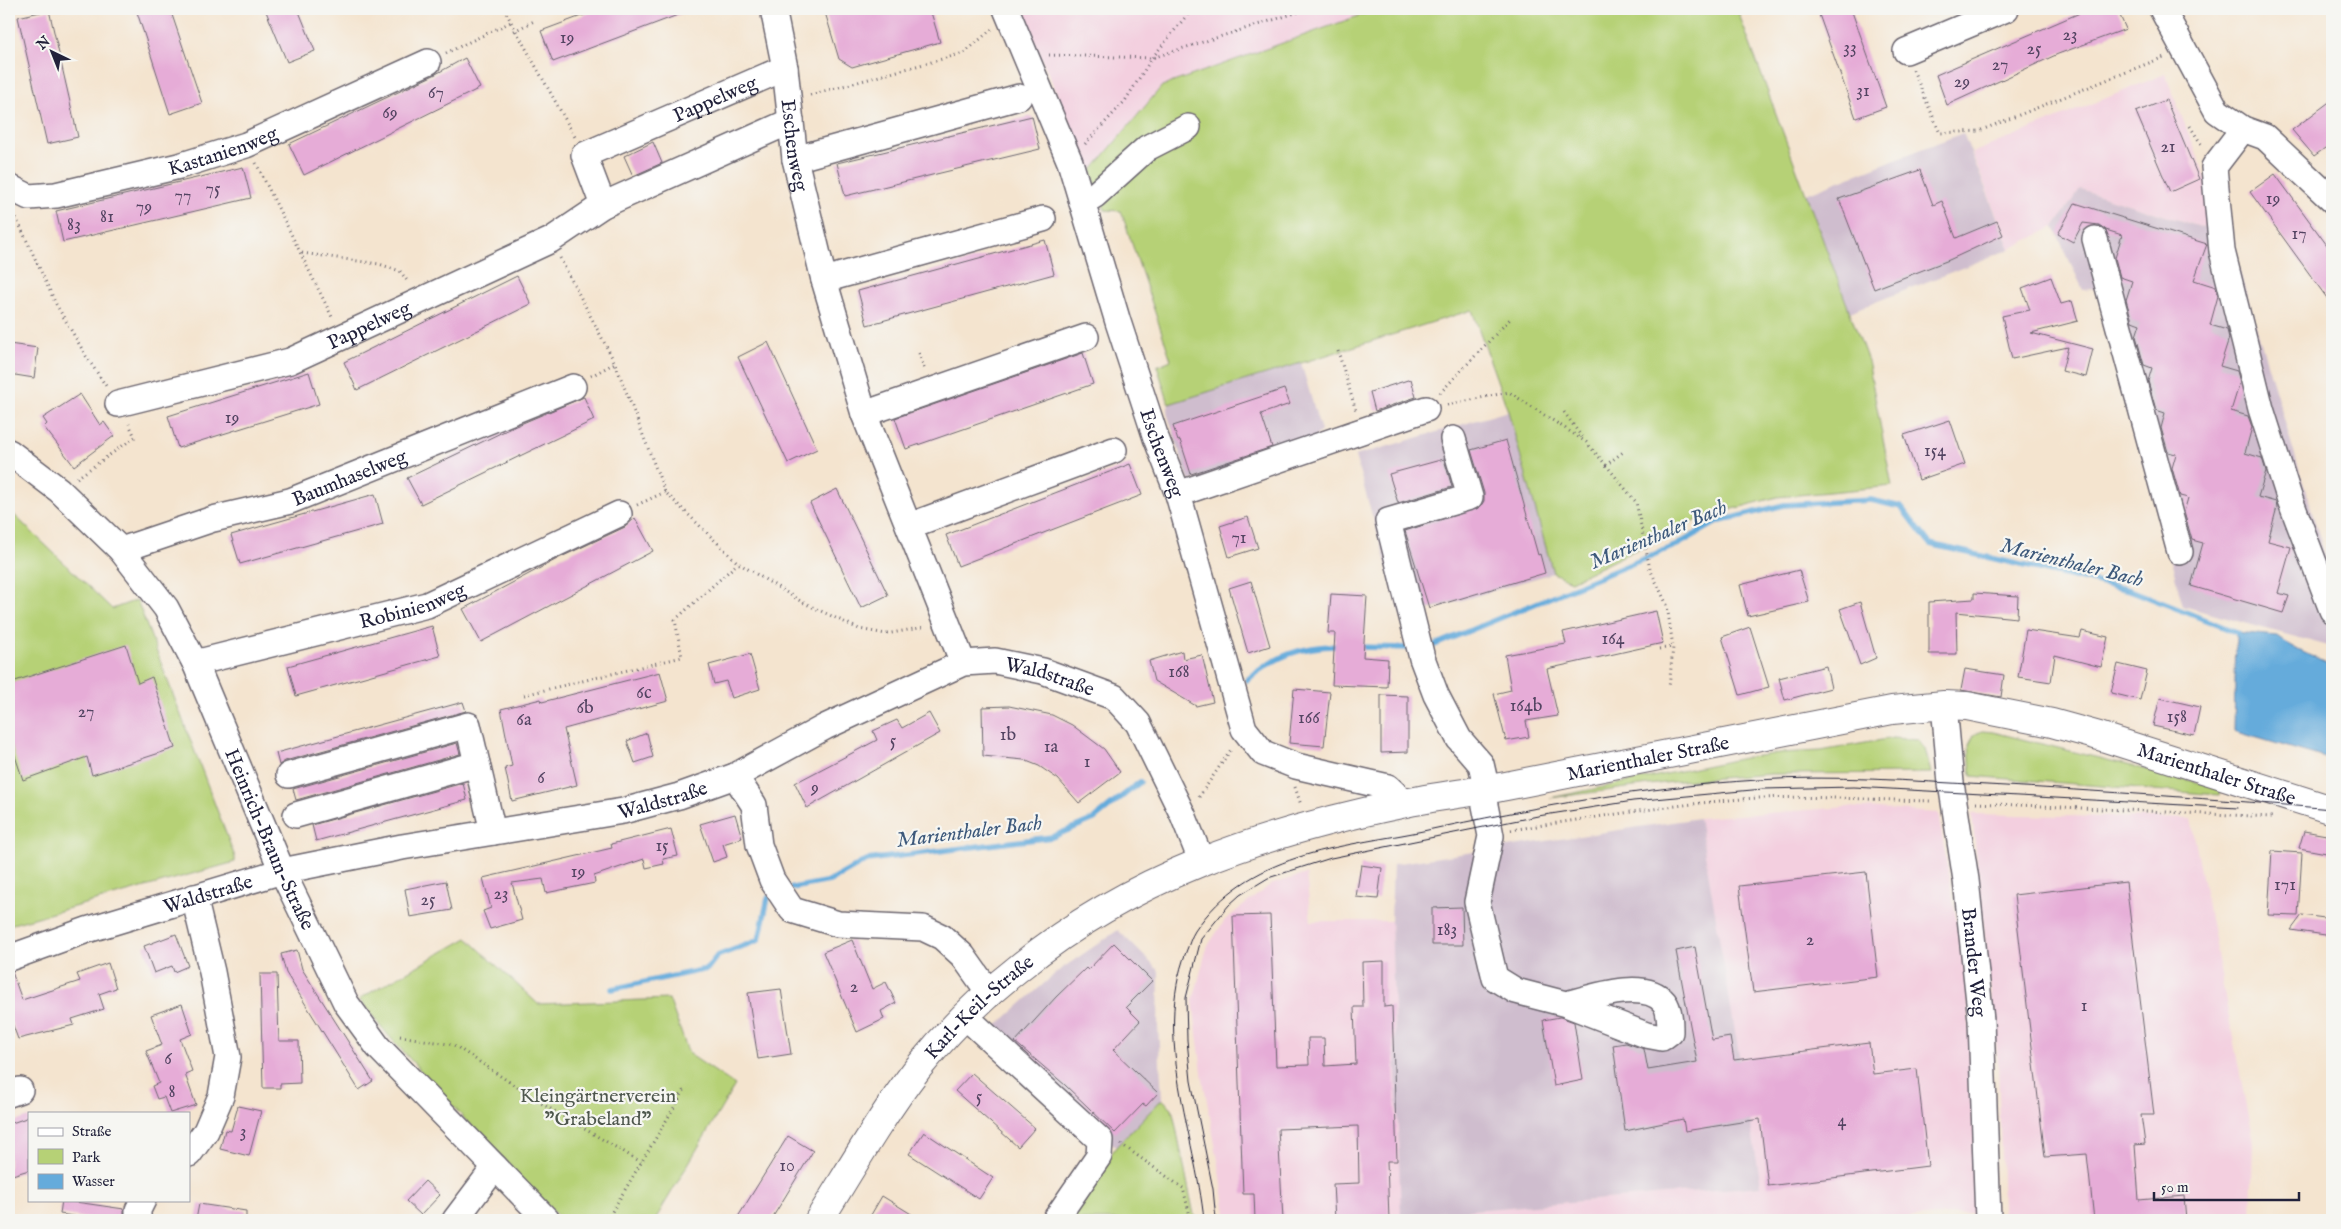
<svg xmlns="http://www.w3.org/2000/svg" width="2341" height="1229" viewBox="0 0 2341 1229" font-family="'IM FELL English',serif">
  <rect width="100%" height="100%" fill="#f6f6f2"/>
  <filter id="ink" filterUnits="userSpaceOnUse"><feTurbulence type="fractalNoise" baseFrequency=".02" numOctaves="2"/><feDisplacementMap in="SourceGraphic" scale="10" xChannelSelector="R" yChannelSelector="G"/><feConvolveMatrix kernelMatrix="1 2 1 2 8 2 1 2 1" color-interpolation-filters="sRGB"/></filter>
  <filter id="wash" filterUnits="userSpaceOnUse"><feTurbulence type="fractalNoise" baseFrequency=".0096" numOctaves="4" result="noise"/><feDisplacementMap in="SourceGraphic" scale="20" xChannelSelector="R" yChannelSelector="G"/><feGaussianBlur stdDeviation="1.12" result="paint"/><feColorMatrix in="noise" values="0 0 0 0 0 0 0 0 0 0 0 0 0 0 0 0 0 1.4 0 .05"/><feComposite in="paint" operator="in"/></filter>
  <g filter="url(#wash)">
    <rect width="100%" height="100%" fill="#f4e4cf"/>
    <g fill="#f3cfdf">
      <path d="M1020,9H1378L1162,86L1091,171Z"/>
      <path d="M2165,74L2208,183L2211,230L2080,189L2054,227L2010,249L1972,153Z"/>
      <path d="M1848,807L1938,813L1967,981L1980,1212L1893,1220H1227L1220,1171L1203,1080L1193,1001L1207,947L1225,920L1270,885L1306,874L1311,921H1391L1402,1216L1760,1186L1699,818Z"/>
      <path d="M1972,814L2191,819L2253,1142L2251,1220H1997L2003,1210L1998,1062Z"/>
    </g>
    <g fill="#cfbdce">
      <path d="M1963,133L2010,249L1850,312L1806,194Z"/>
      <path d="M2080,189L2229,236L2332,579V647L2183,606L2099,288L2083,290L2054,227Z"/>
      <path d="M1301,363L1321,431L1303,448L1189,481L1167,413L1169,404Z"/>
      <path d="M1508,411L1553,573L1402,618L1355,456Z"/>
      <path d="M1699,818L1761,1186L1401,1216L1391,921L1393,864Z"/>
      <path d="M1118,930L1159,971L1158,1027L1162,1099L1116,1147L993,1029L1057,972Z"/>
    </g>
    <g fill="#b6d176" stroke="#6c7a58">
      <path d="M1378,9H1737L1868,361L1892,486L1777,497L1704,517L1571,581L1553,573L1508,411L1472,310L1169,404L1157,366L1171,360L1121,211L1105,210L1091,171L1162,86Z"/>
      <path d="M9,510L112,609L137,600L235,857V862L9,925Z"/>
      <path d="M1982,731L1993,732L2221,788L2219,795L1971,776L1969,745L1974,735Z"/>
      <path d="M1893,738L1918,740L1925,749L1931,773L1771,774L1680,781L1550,798L1744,758L1780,753L1821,751Z"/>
      <path d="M467,938L538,1004L669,999L689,1054L735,1085L655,1220H562L501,1159L388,1035L359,999Z"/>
      <path d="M1162,1099L1172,1108L1195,1220H1066L1116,1147Z"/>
    </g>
    <path fill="#65abdb" stroke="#44668b" d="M2236,632L2277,636L2292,647L2332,666V760L2234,731Z"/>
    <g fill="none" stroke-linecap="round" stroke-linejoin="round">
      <g stroke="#65abdb" stroke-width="5.5">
        <path d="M1358,647L1413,648"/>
        <path d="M1425,649L1677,545L1717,522L1784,505L1871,500L1901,507L1930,544L2130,590L2236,632L2240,636"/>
        <path d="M1247,680C1275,656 1303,645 1341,646"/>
        <path d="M792,888L830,881L867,860L1052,837L1094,819L1140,782"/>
        <path d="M612,989L707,969L717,956L759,940L768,898"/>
      </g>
    </g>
    <g id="blocks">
      <g fill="#e6acd7">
        <path d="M136,9H170L202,103L170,114Z"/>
        <path d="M265,9H298L315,51L287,62Z"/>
        <path d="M600,9H691V10L553,62L541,31Z"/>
        <path d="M824,9H930L940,42L852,67L839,59Z"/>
        <path d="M1817,9H1851L1886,107L1856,118Z"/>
        <path d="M2089,9H2117L2126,29L2058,54L1947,105L1936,75Z"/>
        <path d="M49,10L78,137L47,144L18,17Z"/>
        <path d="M465,58L480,88L304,175L289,144L434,75Z"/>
        <path d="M2166,100L2199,179L2170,192L2136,112Z"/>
        <path d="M2332,100V143L2314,156L2292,130Z"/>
        <path d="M1032,116L1040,149L845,196L837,163Z"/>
        <path d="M653,142L662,163L633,176L624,156Z"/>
        <path d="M243,167L251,198L63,242L56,211Z"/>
        <path d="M1920,170L1933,205L1942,201L1956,238L1997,221L2003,235L1949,260L1874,289L1839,199Z"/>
        <path d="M2275,174L2332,252V305L2250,192Z"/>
        <path d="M2075,203L2207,244L2194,280L2216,287L2218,296L2210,325L2227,330L2229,338L2220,366L2237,371L2240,382L2231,411L2248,416L2252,427L2245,453L2262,458L2266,471L2258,497L2276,502L2277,507L2268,541L2291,547L2278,593L2289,596L2283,613L2191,586L2203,543L2192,540L2184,512L2188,498L2180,496L2172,468L2176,454L2168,452L2161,428L2165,413L2156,410L2148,381L2152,368L2144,365L2136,336L2140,324L2132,321L2126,300L2132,281L2120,277L2115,258L2122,235L2106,230L2099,225L2083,223L2073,242L2058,234Z"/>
        <path d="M1045,240L1054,274L867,325L858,291Z"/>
        <path d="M517,276L531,304L357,390L344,362Z"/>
        <path d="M2051,277L2061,304L2072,301L2078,321L2031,333L2093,349L2086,377L2062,371L2068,347L2012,359L2002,316L2030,310L2022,288Z"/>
        <path d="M768,342L817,449L788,463L738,357Z"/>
        <path d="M9,344L38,348L34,378L9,374Z"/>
        <path d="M1083,353L1093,384L906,449L895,418Z"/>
        <path d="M309,372L319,404L178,448L168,416Z"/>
        <path d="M1411,379L1416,397L1375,411L1370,392Z"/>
        <path d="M1284,389L1290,404L1261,414L1272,447L1191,474L1180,440L1178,441L1173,426Z"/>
        <path d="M80,394L100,425L104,422L114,436L74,466L44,427L47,424L43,418Z"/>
        <path d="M584,397L594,420L421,504L407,478L511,428Z"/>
        <path d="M1950,420L1965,464L1919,480L1904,435Z"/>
        <path d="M1506,440L1538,555L1540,554L1545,573L1429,608L1405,531L1480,507L1484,501V493L1471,450Z"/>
        <path d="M1444,459L1452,487L1398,503L1389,474Z"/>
        <path d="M1130,464L1142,495L958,566L946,535Z"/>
        <path d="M837,489L888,595L861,608L810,503Z"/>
        <path d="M375,494L383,524L240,564L231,535Z"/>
        <path d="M1248,517L1258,548L1229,557L1220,526Z"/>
        <path d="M635,518L653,551L481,642L463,609L559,558L625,527Z"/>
        <path d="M1799,570L1809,602L1748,616L1740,585Z"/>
        <path d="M1251,581L1270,646L1248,653L1229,588Z"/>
        <path d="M1974,593L2018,596L2017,618L1956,612L1957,654H1929V602L1974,599Z"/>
        <path d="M1331,594L1367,596L1363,657L1388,659L1387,687L1332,685L1335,633H1328Z"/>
        <path d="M1860,602L1876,658L1860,665L1840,609Z"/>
        <path d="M1656,611L1663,643L1547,669L1558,716L1526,721L1529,737L1506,741L1494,694L1511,690L1505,655L1566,644L1563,632Z"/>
        <path d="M432,626L440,656L296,696L288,666Z"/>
        <path d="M1750,627L1769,687L1740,695L1722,637Z"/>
        <path d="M2026,630L2080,638L2082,631L2108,637L2101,667L2055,655L2051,682L2018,677Z"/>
        <path d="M126,645L138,683L152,677L175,748L92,775L87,757L23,780L9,738V683Z"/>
        <path d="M1182,651L1183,659L1202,655L1213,702L1196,706L1154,681L1149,661Z"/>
        <path d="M750,654L760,689L732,698L726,681L714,684L709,665Z"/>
        <path d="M2118,664L2147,671L2140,700L2111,693Z"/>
        <path d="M1826,666L1831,688L1785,700L1779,678Z"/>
        <path d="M1965,669L2004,675L2001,697L1961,690Z"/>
        <path d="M660,672L668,701L564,729L577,785L512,801L505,768L512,766L501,709L541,699L542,702Z"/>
        <path d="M1294,689L1330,692L1324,746L1289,743Z"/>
        <path d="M1381,695L1408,696V752L1381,753Z"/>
        <path d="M2160,698L2200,707L2194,735L2153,726Z"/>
        <path d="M463,702L466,711L285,761L279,765L276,753Z"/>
        <path d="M1009,706L1052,715L1072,725L1104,749L1120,772L1079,803L1058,779L1039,766L1024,760L983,756L982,707Z"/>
        <path d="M929,713L940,733L807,808L795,783L877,740L873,731L897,720L902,728Z"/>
        <path d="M647,733L653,757L635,763L627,741Z"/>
        <path d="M457,743L460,754L296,800L293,789Z"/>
        <path d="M463,783L467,800L316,841L312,825Z"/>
        <path d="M735,814L742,838L723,844L727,857L713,862L700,824Z"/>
        <path d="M671,829L678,856L663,859L664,864L646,868L644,859L594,876L595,883L546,893L543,879L512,883L522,920L490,929L483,911L491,908L483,878L612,848L611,844Z"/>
        <path d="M2304,831L2332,836V854L2299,848Z"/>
        <path d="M2272,851L2302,853L2298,916L2268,915Z"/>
        <path d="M1361,865L1382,868L1378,899L1356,897Z"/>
        <path d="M1866,872L1878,977L1753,992L1739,886Z"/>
        <path d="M446,881L452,910L410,917L405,889Z"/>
        <path d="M2126,882L2154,1115H2141L2145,1144L2135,1145L2139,1200L2184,1196L2186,1220H2094L2087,1154L2045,1157L2014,895Z"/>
        <path d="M1462,907L1463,945H1432V908Z"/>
        <path d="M1270,915L1276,1066L1309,1065L1308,1038H1324L1325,1066L1356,1064L1354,1007H1363L1362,962L1384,961V1007L1392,1006L1397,1161H1387L1389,1220H1335L1333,1184L1359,1183L1358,1126L1278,1129L1283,1220H1255L1254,1194H1243L1233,916Z"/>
        <path d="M2302,915L2332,919V936L2291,930Z"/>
        <path d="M176,934L188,966L174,972L172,966L154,973L144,946Z"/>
        <path d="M852,940L872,989L886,982L896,1003L881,1011L884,1019L857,1032L823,952Z"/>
        <path d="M1114,943L1152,981L1126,1007L1140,1021L1113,1050L1158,1093L1146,1106L1143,1104L1115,1133L1065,1085L1015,1042L1056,997L1086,968L1088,970Z"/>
        <path d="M1695,947L1712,1040L1730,1037L1734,1060L1869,1043L1873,1074L1917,1069L1928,1166L1768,1186L1760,1119L1685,1131L1683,1119L1625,1131L1613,1045L1626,1043L1644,1049L1648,1070L1697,1062L1676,951Z"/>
        <path d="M297,950L302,969L373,1081L359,1090L286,973L281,954Z"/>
        <path d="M108,963L116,988L99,994L104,1009L72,1019L74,1025L18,1039L12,1023L9,1024V972H12L22,1000L80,981L77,974Z"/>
        <path d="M260,974H277L279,1041H299L300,1083L280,1084V1088H263Z"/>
        <path d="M781,989L791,1054L758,1059L748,993Z"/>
        <path d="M182,1004L192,1034L180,1039L192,1071L185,1074L196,1105L170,1113L164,1097L157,1099L152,1086L159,1083L146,1051L162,1045L151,1015Z"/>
        <path d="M1560,1017L1574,1022L1583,1080L1554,1086L1543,1020Z"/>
        <path d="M972,1073L1035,1128L1018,1147L955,1091Z"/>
        <path d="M238,1106L261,1111L249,1156L220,1149L225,1130L231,1131Z"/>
        <path d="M29,1117V1170L9,1176V1124Z"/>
        <path d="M924,1132L993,1178L979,1199L909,1154Z"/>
        <path d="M788,1136L813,1151L771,1220H736Z"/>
        <path d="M425,1181L440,1195L421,1215L406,1201Z"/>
        <path d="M882,1196L921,1220H868Z"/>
        <path d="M62,1200L124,1209V1220H91V1219L60,1214Z"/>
        <path d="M199,1204L246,1211V1220H196Z"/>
      </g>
    </g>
  </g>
  <g filter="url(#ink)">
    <use href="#blocks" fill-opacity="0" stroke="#6c666f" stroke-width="1"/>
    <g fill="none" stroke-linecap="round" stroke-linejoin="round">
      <defs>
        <g id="minor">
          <path id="s1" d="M773,9L785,68L795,159L824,280L864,414L963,663"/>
          <path id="s2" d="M1006,9L1070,162L1118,322L1156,438L1178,494L1244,729L1263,753L1296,766L1388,787L1405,803"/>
          <path d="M2162,9L2217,111L2243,129L2265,137L2332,200"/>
          <path d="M1906,51L2006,9"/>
          <path d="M2243,129L2214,167L2222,251L2261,409L2289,497L2332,610"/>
          <path d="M795,159L1019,97"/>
          <path id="s3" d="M9,187L29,197L56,195L179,166L246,145L428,62"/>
          <path d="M1082,203L1095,195L1147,148L1188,127"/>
          <path id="s4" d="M603,205L584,155L785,68"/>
          <path d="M2095,239L2180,552"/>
          <path d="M824,280L1043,219"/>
          <path id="s5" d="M118,404L290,361L551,240L603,205L791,121"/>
          <path d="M864,414L1086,337"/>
          <path d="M1453,439L1470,497L1388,521L1422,658L1436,695L1459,739L1481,764L1487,790"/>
          <path id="s6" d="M9,452L59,490L121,550L166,608L195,663L282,871L346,1003L378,1047L547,1220"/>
          <path d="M1178,494L1426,409"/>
          <path d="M909,526L1114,450"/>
          <path id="s7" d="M121,550L213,519L290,501L573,387"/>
          <path id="s8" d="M195,663L427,605L619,514"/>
          <path id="s9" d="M1944,705L1951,783L1966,880L1981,1020L1988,1220"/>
          <path d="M289,775L468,725L493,832"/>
          <path d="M735,776L754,805L759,845L772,880L792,910L838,924L923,928L942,937L963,956L990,994"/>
          <path d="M1482,790L1491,836L1477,902L1495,978L1516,991L1566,1004L1646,1035L1662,1038L1670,1032C1670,1022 1670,1010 1664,1002C1645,978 1590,998 1566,1004"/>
          <path d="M296,815L477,764"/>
          <path id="s10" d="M9,958L87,930L282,871L402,847L623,811L679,796L735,776L825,727L963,663L995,661L1043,671L1114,697L1138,723L1183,815L1201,860"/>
          <path d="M966,1017L1100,1140L1099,1156L1055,1220"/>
          <path d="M9,1094L20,1090"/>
          <path d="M189,1154L206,1131L221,1096L228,1057L212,972L194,897"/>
          <path d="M138,1220V1210L143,1200"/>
          <path d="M455,1220L495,1167"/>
        </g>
        <g id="major">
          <path id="s11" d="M819,1220C851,1169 881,1116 918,1068C947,1032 983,996 1020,967C1132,876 1262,833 1401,804C1435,796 1471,793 1506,786C1634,760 1763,735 1892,710L1944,705L1967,706L2052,723L2099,736L2332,810"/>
        </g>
      </defs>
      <use href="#minor" stroke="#6c666f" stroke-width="28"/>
      <use href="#major" stroke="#6c666f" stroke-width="30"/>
      <g stroke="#6c666f" stroke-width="3" stroke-dasharray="1 4" stroke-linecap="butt">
        <path d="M504,9L575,137"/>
        <path d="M514,31L536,20"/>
        <path d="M446,53L511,22"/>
        <path d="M1049,55L1152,58L1308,9"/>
        <path d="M1913,70L1940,133L1979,131L2164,57"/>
        <path d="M810,95L964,53L992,29"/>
        <path d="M2190,126L2203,147"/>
        <path d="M1085,144L1125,101L1152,58L1192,9"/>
        <path d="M256,163L333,319"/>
        <path d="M14,213L56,304L86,356L106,386"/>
        <path d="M302,253L379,264L400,271L408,282"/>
        <path d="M560,258L615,363L665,492L738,563L802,602L859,629L886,634L925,627"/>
        <path d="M1338,351L1356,411"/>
        <path d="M919,353L925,371"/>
        <path d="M591,376L615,363"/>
        <path d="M1440,393L1510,319"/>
        <path d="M1447,405L1509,392L1586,442L1606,465L1623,452"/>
        <path d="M1564,412L1584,440"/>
        <path d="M1606,465L1636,502L1650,569L1667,605L1673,647L1669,688"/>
        <path d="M77,478L135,437L129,424"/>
        <path d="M637,505L665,492"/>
        <path d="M1659,649L1673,647"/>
        <path d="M524,695L682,657L675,620L738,563"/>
        <path d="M1295,787L1301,805"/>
        <path d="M1199,797L1232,748"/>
        <path d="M1976,803L2272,817"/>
        <path d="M1511,830C1584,819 1657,807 1730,800C1797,794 1865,800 1932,801"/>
        <path d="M400,1036L454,1045L544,1105L641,1162"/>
        <path d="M1121,1144L1183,1188L1191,1220"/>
        <path d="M607,1220L685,1089"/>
      </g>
      <use href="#minor" stroke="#fff" stroke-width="25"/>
      <use href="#major" stroke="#fff" stroke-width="28"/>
      <g stroke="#22223b" stroke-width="1">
        <path d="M1204,1220C1195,1133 1153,1038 1186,952C1189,945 1191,937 1195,931C1248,852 1338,848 1423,831C1534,807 1644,787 1758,780C1834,775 1910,781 1987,785C2102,791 2217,799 2332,809"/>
        <path d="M1216,1220L1213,1189L1191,1081L1187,1040L1186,998L1201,939L1229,905L1240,895L1268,878L1331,858L1538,816L1633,801L1763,789L1854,787L2238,808"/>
      </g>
    </g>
  </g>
  <g text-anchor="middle" stroke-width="4.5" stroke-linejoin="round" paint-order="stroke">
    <g font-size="18" fill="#534462">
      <text x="2070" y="40">23</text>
      <text x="567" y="43">19</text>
      <text x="1850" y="53">33</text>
      <text x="2034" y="54">25</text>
      <text x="2000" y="70">27</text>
      <text x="1962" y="87">29</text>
      <text x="1863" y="96">31</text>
      <text x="436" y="98">67</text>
      <text x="390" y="118">69</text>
      <text x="2168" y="152">21</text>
      <text x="213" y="194">75</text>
      <text x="183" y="201">77</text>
      <text x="2273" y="204">19</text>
      <text x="144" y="212">79</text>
      <text x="107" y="222">81</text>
      <text x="74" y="230">83</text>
      <text x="2299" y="239">17</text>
      <text x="232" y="423">19</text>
      <text x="1935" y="456">154</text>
      <text x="1239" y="543">71</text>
      <text x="1613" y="644">164</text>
      <text x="1179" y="677">168</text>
      <text x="644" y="698">6c</text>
      <text x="1526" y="711">164b</text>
      <text x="585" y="713">6b</text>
      <text x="86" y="717">27</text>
      <text x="2177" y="722">158</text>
      <text x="1309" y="723">166</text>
      <text x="524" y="725">6a</text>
      <text x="1008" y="740">1b</text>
      <text x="893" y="746">5</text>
      <text x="1051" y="752">1a</text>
      <text x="1087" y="767">1</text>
      <text x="541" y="783">6</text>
      <text x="815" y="793">9</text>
      <text x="662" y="851">15</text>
      <text x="578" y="877">19</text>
      <text x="2285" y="890">171</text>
      <text x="501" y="899">23</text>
      <text x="428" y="905">25</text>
      <text x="1447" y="935">183</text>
      <text x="1810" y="945">2</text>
      <text x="854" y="992">2</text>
      <text x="2084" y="1011">1</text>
      <text x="168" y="1064">6</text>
      <text x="172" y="1097">8</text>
      <text x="979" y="1102">5</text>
      <text x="1842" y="1126">4</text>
      <text x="243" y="1137">3</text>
      <text x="787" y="1171">10</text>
    </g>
    <g font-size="20" fill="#22223b" stroke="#f6f6f2">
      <text dy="7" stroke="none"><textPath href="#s4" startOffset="196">Pappelweg</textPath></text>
      <text dy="7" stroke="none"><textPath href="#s1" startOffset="138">Eschenweg</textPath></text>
      <text dy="7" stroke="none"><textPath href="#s3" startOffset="222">Kastanienweg</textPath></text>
      <text dy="7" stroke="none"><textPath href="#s5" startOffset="264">Pappelweg</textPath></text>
      <text dy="7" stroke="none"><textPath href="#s2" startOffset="471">Eschenweg</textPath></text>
      <text dy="7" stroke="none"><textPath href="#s7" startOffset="240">Baumhaselweg</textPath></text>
      <text dy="7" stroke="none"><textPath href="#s8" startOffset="225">Robinienweg</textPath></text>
      <text dy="7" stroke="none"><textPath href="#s10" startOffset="1094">Waldstraße</textPath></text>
      <text dy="7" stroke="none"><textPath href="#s11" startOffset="995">Marienthaler Straße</textPath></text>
      <text dy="7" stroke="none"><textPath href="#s11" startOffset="1578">Marienthaler Straße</textPath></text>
      <text dy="7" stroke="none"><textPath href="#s10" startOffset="674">Waldstraße</textPath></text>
      <text dy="7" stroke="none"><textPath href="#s6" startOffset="476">Heinrich-Braun-Straße</textPath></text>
      <text dy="7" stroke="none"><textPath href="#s10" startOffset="209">Waldstraße</textPath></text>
      <text dy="7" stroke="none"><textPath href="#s9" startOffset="259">Brander Weg</textPath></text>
      <text dy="7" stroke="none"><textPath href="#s11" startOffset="268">Karl-Keil-Straße</textPath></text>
    </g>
    <g font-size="20" fill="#4e574d" stroke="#f6f6f2">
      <text x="598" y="1102">Kleingärtnerverein<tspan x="598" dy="23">"Grabeland"</tspan></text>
    </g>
    <g font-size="21" font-style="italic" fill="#3d597b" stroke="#f6f6f2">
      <text transform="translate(1658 534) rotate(-23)" y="7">Marienthaler Bach</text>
      <text transform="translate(2072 562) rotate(14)" y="7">Marienthaler Bach</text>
      <text transform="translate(969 831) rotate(-7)" y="7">Marienthaler Bach</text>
    </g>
  </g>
  <rect width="2341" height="1229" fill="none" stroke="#f6f6f2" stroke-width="30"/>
  <rect x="28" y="1112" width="162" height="90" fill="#f6f6f2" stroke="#a1a1a9"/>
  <rect x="38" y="1128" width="25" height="8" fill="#ffffff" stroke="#a1a1a9"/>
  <text x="72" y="1136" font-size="15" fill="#22223b">Straße</text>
  <rect x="38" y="1149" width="25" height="15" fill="#b6d176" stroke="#a1a1a9"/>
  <text x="72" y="1162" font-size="15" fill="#22223b">Park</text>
  <rect x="38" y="1174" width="25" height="15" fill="#65abdb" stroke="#a1a1a9"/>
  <text x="72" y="1186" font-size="15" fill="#22223b">Wasser</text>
  <g transform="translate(52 52) rotate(317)" stroke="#f6f6f2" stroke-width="4" paint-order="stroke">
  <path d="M0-4L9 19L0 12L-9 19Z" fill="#22223b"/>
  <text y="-8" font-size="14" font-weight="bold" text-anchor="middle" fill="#22223b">N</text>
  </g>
  <path d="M2154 1192v8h145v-8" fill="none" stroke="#22223b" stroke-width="2.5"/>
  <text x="2161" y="1192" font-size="15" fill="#22223b" stroke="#f6f6f2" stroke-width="4" paint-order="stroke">50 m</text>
</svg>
